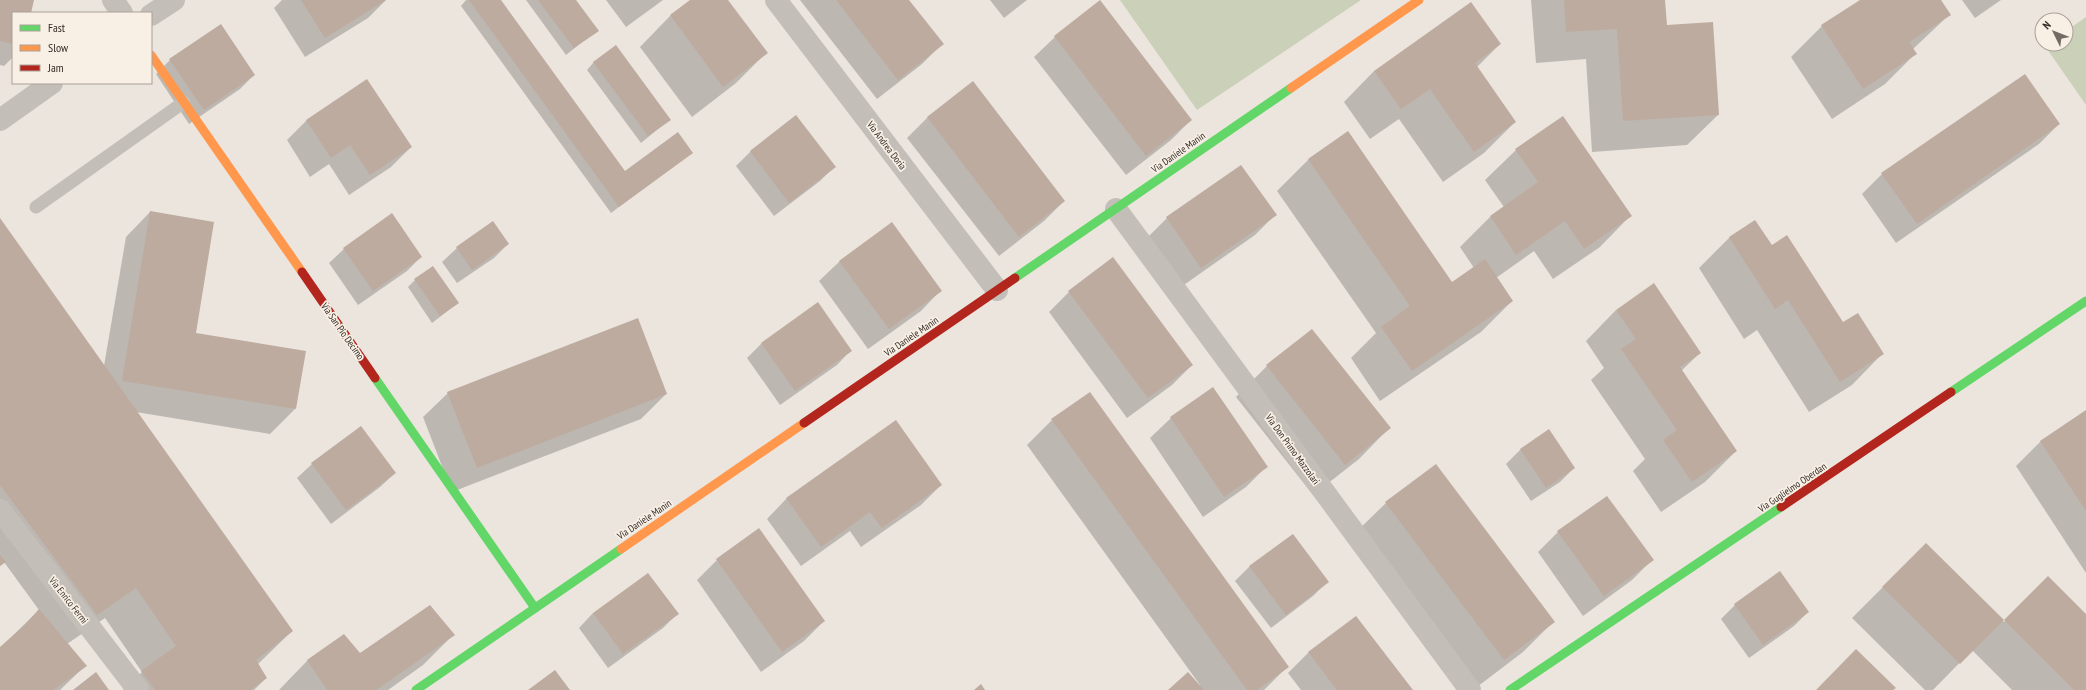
<svg xmlns="http://www.w3.org/2000/svg" width="2086" height="690" viewBox="0 0 2086 690" font-family="'PT Sans Narrow',sans-serif">
  <rect width="100%" height="100%" fill="#ebe5de"/>
  <g fill="#cbd0b9">
    <path d="M1120,0H1361L1197,110Z"/>
    <path d="M2086,17V105L2045,46L2048,44H2066V31Z"/>
  </g>
  <g fill="#0003">
    <path d="M0,0H33L30,13H13V57L4,66L0,65Z"/>
    <path d="M282,0H386L368,18L305,57L274,8Z"/>
    <path d="M466,0H500L625,172L692,152L611,213L461,6Z"/>
    <path d="M526,0H575L597,30L566,55Z"/>
    <path d="M606,0H663L626,27Z"/>
    <path d="M692,0H727L766,53L736,83L692,117L640,47L670,16Z"/>
    <path d="M800,0H908L942,44L922,64L877,99Z"/>
    <path d="M990,0H1027L1004,18Z"/>
    <path d="M1531,0H1664L1666,26L1718,115L1687,145L1592,152L1586,59L1536,63Z"/>
    <path d="M1861,0H1940L1950,14L1913,49L1916,53L1885,84L1832,119L1791,57L1822,26Z"/>
    <path d="M1962,0H2001L1975,18Z"/>
    <path d="M1100,2L1191,120L1171,140L1126,175L1034,57L1055,37Z"/>
    <path d="M1500,44L1477,67L1515,122L1484,153L1443,182L1399,119L1370,139L1344,102L1374,71Z"/>
    <path d="M170,60L254,75L240,89L189,124L156,74Z"/>
    <path d="M594,62L669,120L641,143L587,70Z"/>
    <path d="M973,83L1064,201L1044,221L999,256L907,138L927,118Z"/>
    <path d="M796,117L834,167L820,181L774,216L736,166L750,152Z"/>
    <path d="M307,120L411,147L391,167L349,195L329,164L310,177L287,140Z"/>
    <path d="M2059,124L2039,144L1896,243L1862,194L1882,174Z"/>
    <path d="M1348,132L1452,283L1474,268L1460,247L1490,217L1504,207L1485,180L1516,150L1630,216L1600,247L1553,279L1534,251L1496,278L1512,301L1481,332L1380,401L1351,358L1376,333L1277,191L1308,160Z"/>
    <path d="M150,212L194,334L295,409L270,434L136,412L292,631L258,664L266,678L254,690H123L142,672L105,618L67,644L85,666L60,690H0V648L39,610L4,562L0,566V220L104,366L126,237Z"/>
    <path d="M1275,215L1255,235L1181,287L1147,238L1167,218Z"/>
    <path d="M1730,237L1772,247L1843,323L1882,354L1852,385L1809,412L1757,330L1744,339L1699,268Z"/>
    <path d="M508,244L494,258L457,283L442,262L457,248Z"/>
    <path d="M344,249L421,257L407,271L358,305L329,263Z"/>
    <path d="M840,261L941,290L921,311L868,349L819,281Z"/>
    <path d="M415,280L458,303L432,323L408,287Z"/>
    <path d="M1069,292L1192,365L1172,385L1127,418L1049,312Z"/>
    <path d="M817,304L851,350L837,365L780,405L747,358L761,344Z"/>
    <path d="M1616,310L1700,353L1681,371L1736,451L1705,482L1661,512L1633,471L1645,459L1591,380L1604,368L1586,341Z"/>
    <path d="M1312,330L1389,428L1359,459L1313,495L1236,397L1267,366Z"/>
    <path d="M448,393L666,394L641,419L452,492L423,417Z"/>
    <path d="M2086,412V573L2016,466L2041,441Z"/>
    <path d="M1171,418L1266,467L1246,487L1203,517L1150,438Z"/>
    <path d="M1052,420L1287,667L1264,690H1169L1200,685L1027,445Z"/>
    <path d="M1521,449L1574,468L1560,482L1531,501L1506,464Z"/>
    <path d="M312,464L395,473L380,487L331,524L297,478Z"/>
    <path d="M941,485L921,505L861,547L850,531L801,566L767,519L787,498Z"/>
    <path d="M1386,503L1553,622L1523,652L1473,690L1355,533Z"/>
    <path d="M759,530L824,621L804,641L761,672L697,580L717,560Z"/>
    <path d="M1558,532L1652,560L1632,580L1583,616L1538,552Z"/>
    <path d="M1292,535L1327,582L1313,596L1271,628L1235,581L1249,567Z"/>
    <path d="M1926,544L2004,622L2048,578L2086,616V690H2012L1972,650L1933,690H1925L1852,618Z"/>
    <path d="M1735,605L1808,612L1794,626L1749,658L1721,619Z"/>
    <path d="M593,613L677,614L663,628L608,668L579,628Z"/>
    <path d="M1356,617L1412,690H1301L1288,673L1308,653Z"/>
    <path d="M453,635L423,665L388,690H279L307,661L344,636L360,655Z"/>
  </g>
  <g fill="#beaba0">
    <path d="M0,0H34L31,13H13V44L0,41Z"/>
    <path d="M301,0H386L325,38Z"/>
    <path d="M469,0H501L625,171L678,132L693,153L619,207Z"/>
    <path d="M538,0H576L599,31L574,48Z"/>
    <path d="M690,0H728L768,53L723,87L670,15Z"/>
    <path d="M836,0H909L944,44L898,80Z"/>
    <path d="M1100,0L1192,120L1146,156L1054,36Z"/>
    <path d="M1564,0H1665L1667,25L1713,22L1719,115L1623,121L1617,29L1566,32Z"/>
    <path d="M1860,0H1941L1951,15L1909,42L1917,54L1863,89L1821,25Z"/>
    <path d="M1471,2L1501,44L1475,63L1516,122L1474,152L1430,89L1401,109L1374,71Z"/>
    <path d="M221,24L255,75L204,110L169,59Z"/>
    <path d="M616,45L671,120L648,136L593,62Z"/>
    <path d="M2025,74L2060,124L1917,224L1881,173Z"/>
    <path d="M367,79L412,147L370,175L350,145L331,158L306,120Z"/>
    <path d="M973,81L1065,201L1019,237L927,117Z"/>
    <path d="M796,115L836,167L789,203L750,151Z"/>
    <path d="M1563,116L1632,216L1584,249L1565,221L1516,255L1490,216L1538,182L1515,149Z"/>
    <path d="M1348,131L1452,282L1485,259L1513,301L1412,371L1381,327L1410,306L1308,159Z"/>
    <path d="M1241,165L1277,215L1201,268L1166,217Z"/>
    <path d="M150,211L214,222L196,333L306,351L296,409L122,381Z"/>
    <path d="M392,213L422,257L373,291L343,248Z"/>
    <path d="M0,218L293,631L256,660L267,678L250,690H155L141,671L176,646L136,588L97,615L0,485Z"/>
    <path d="M1755,220L1772,245L1787,235L1843,322L1858,313L1884,354L1840,382L1788,300L1775,309L1729,237Z"/>
    <path d="M493,221L509,244L472,270L456,247Z"/>
    <path d="M892,222L942,291L889,329L839,261Z"/>
    <path d="M1113,257L1193,365L1148,398L1068,291Z"/>
    <path d="M433,266L459,303L440,316L414,279Z"/>
    <path d="M1654,283L1701,353L1680,367L1737,451L1692,482L1663,440L1677,430L1621,349L1636,339L1616,310Z"/>
    <path d="M818,302L852,351L795,391L761,343Z"/>
    <path d="M638,318L667,394L477,468L447,392Z"/>
    <path d="M1312,329L1391,428L1345,465L1266,365Z"/>
    <path d="M1213,387L1268,467L1224,497L1170,417Z"/>
    <path d="M1090,392L1289,667L1257,690H1247L1051,419Z"/>
    <path d="M2086,410V511L2040,441Z"/>
    <path d="M896,420L942,485L882,528L870,512L821,547L786,498Z"/>
    <path d="M361,426L396,473L346,510L311,463Z"/>
    <path d="M1549,429L1575,468L1546,488L1520,449Z"/>
    <path d="M1436,464L1555,622L1504,660L1385,502Z"/>
    <path d="M1607,496L1654,560L1604,596L1557,531Z"/>
    <path d="M759,528L825,621L782,652L716,559Z"/>
    <path d="M1293,534L1329,582L1286,615L1249,566Z"/>
    <path d="M1926,543L2004,620L2048,576L2086,614V690H2074L2004,620L1960,664L1882,587Z"/>
    <path d="M0,555L6,562L0,566Z"/>
    <path d="M1780,571L1809,612L1763,645L1734,604Z"/>
    <path d="M648,573L679,614L623,654L593,613Z"/>
    <path d="M430,605L455,635L376,690H327L307,660L344,634L360,653Z"/>
    <path d="M39,609L87,666L53,690H0V647L24,626Z"/>
    <path d="M1356,616L1413,690H1337L1308,652Z"/>
    <path d="M1856,649L1896,688L1893,690H1816Z"/>
    <path d="M555,670L570,690H528Z"/>
    <path d="M96,672L109,690H73Z"/>
    <path d="M1188,672L1204,690H1168Z"/>
    <path d="M981,684L985,690H974Z"/>
  </g>
  <g fill="none" stroke-linecap="round" stroke-linejoin="round">
    <path stroke="#c3beb8" stroke-width="13" d="M36,207L184,102"/>
    <g stroke="#c3beb8" stroke-width="22">
      <path d="M113,0L122,13"/>
      <path d="M776,0L997,290"/>
      <path d="M151,15L174,0"/>
      <path d="M0,120L52,83"/>
      <path d="M1116,209L1470,690"/>
      <path d="M0,510L138,690"/>
    </g>
    <g stroke="#63d668" stroke-width="9">
      <path d="M1015,278L1291,88"/>
      <path d="M375,378L535,608"/>
      <path d="M1951,392L2086,301"/>
      <path d="M416,690L621,549"/>
      <path d="M1510,690L1781,507"/>
    </g>
    <g stroke="#ff974d" stroke-width="9">
      <path d="M151,55L302,272"/>
      <path d="M1291,88L1419,0"/>
      <path d="M621,549L804,423"/>
    </g>
    <g stroke="#b3261e" stroke-width="9">
      <path d="M302,272L375,378"/>
      <path d="M804,423L1015,278"/>
      <path d="M1781,507L1951,392"/>
    </g>
  </g>
  <g text-anchor="middle" stroke-width="3.5" stroke-linejoin="round" paint-order="stroke">
    <g font-size="10" fill="#332b26" stroke="#f8f0e5">
      <text transform="translate(887 145) rotate(53)" y="4">Via Andrea Doria</text>
      <text transform="translate(1178 152) rotate(-35)" y="4">Via Daniele Manin</text>
      <text transform="translate(343 331) rotate(55)" y="4">Via San Pio Decimo</text>
      <text transform="translate(911 336) rotate(-34)" y="4">Via Daniele Manin</text>
      <text transform="translate(1293 449) rotate(54)" y="4">Via Don Primo Mazzolari</text>
      <text transform="translate(1792 487) rotate(-34)" y="4">Via Guglielmo Oberdan</text>
      <text transform="translate(644 519) rotate(-34)" y="4">Via Daniele Manin</text>
      <text transform="translate(69 600) rotate(52)" y="4">Via Enrico Fermi</text>
    </g>
  </g>
  <rect x="12" y="12" width="140" height="72" fill="#f8f0e5" stroke="#a9a199"/>
  <rect x="20" y="25" width="20" height="6" fill="#63d668" stroke="#a9a199"/>
  <text x="48" y="32" font-size="12" fill="#332b26">Fast</text>
  <rect x="20" y="45" width="20" height="6" fill="#ff974d" stroke="#a9a199"/>
  <text x="48" y="52" font-size="12" fill="#332b26">Slow</text>
  <rect x="20" y="65" width="20" height="6" fill="#b3261e" stroke="#a9a199"/>
  <text x="48" y="72" font-size="12" fill="#332b26">Jam</text>
  <g transform="translate(2054 32) rotate(313)"><circle r="19" fill="#f8f0e5" stroke="#a9a199"/>
  <path d="M0-3L7 15L0 10L-7 15Z" fill="#736c66"/>
  <text y="-6" font-size="11" font-weight="bold" text-anchor="middle" fill="#332b26">N</text>
  </g>
</svg>
